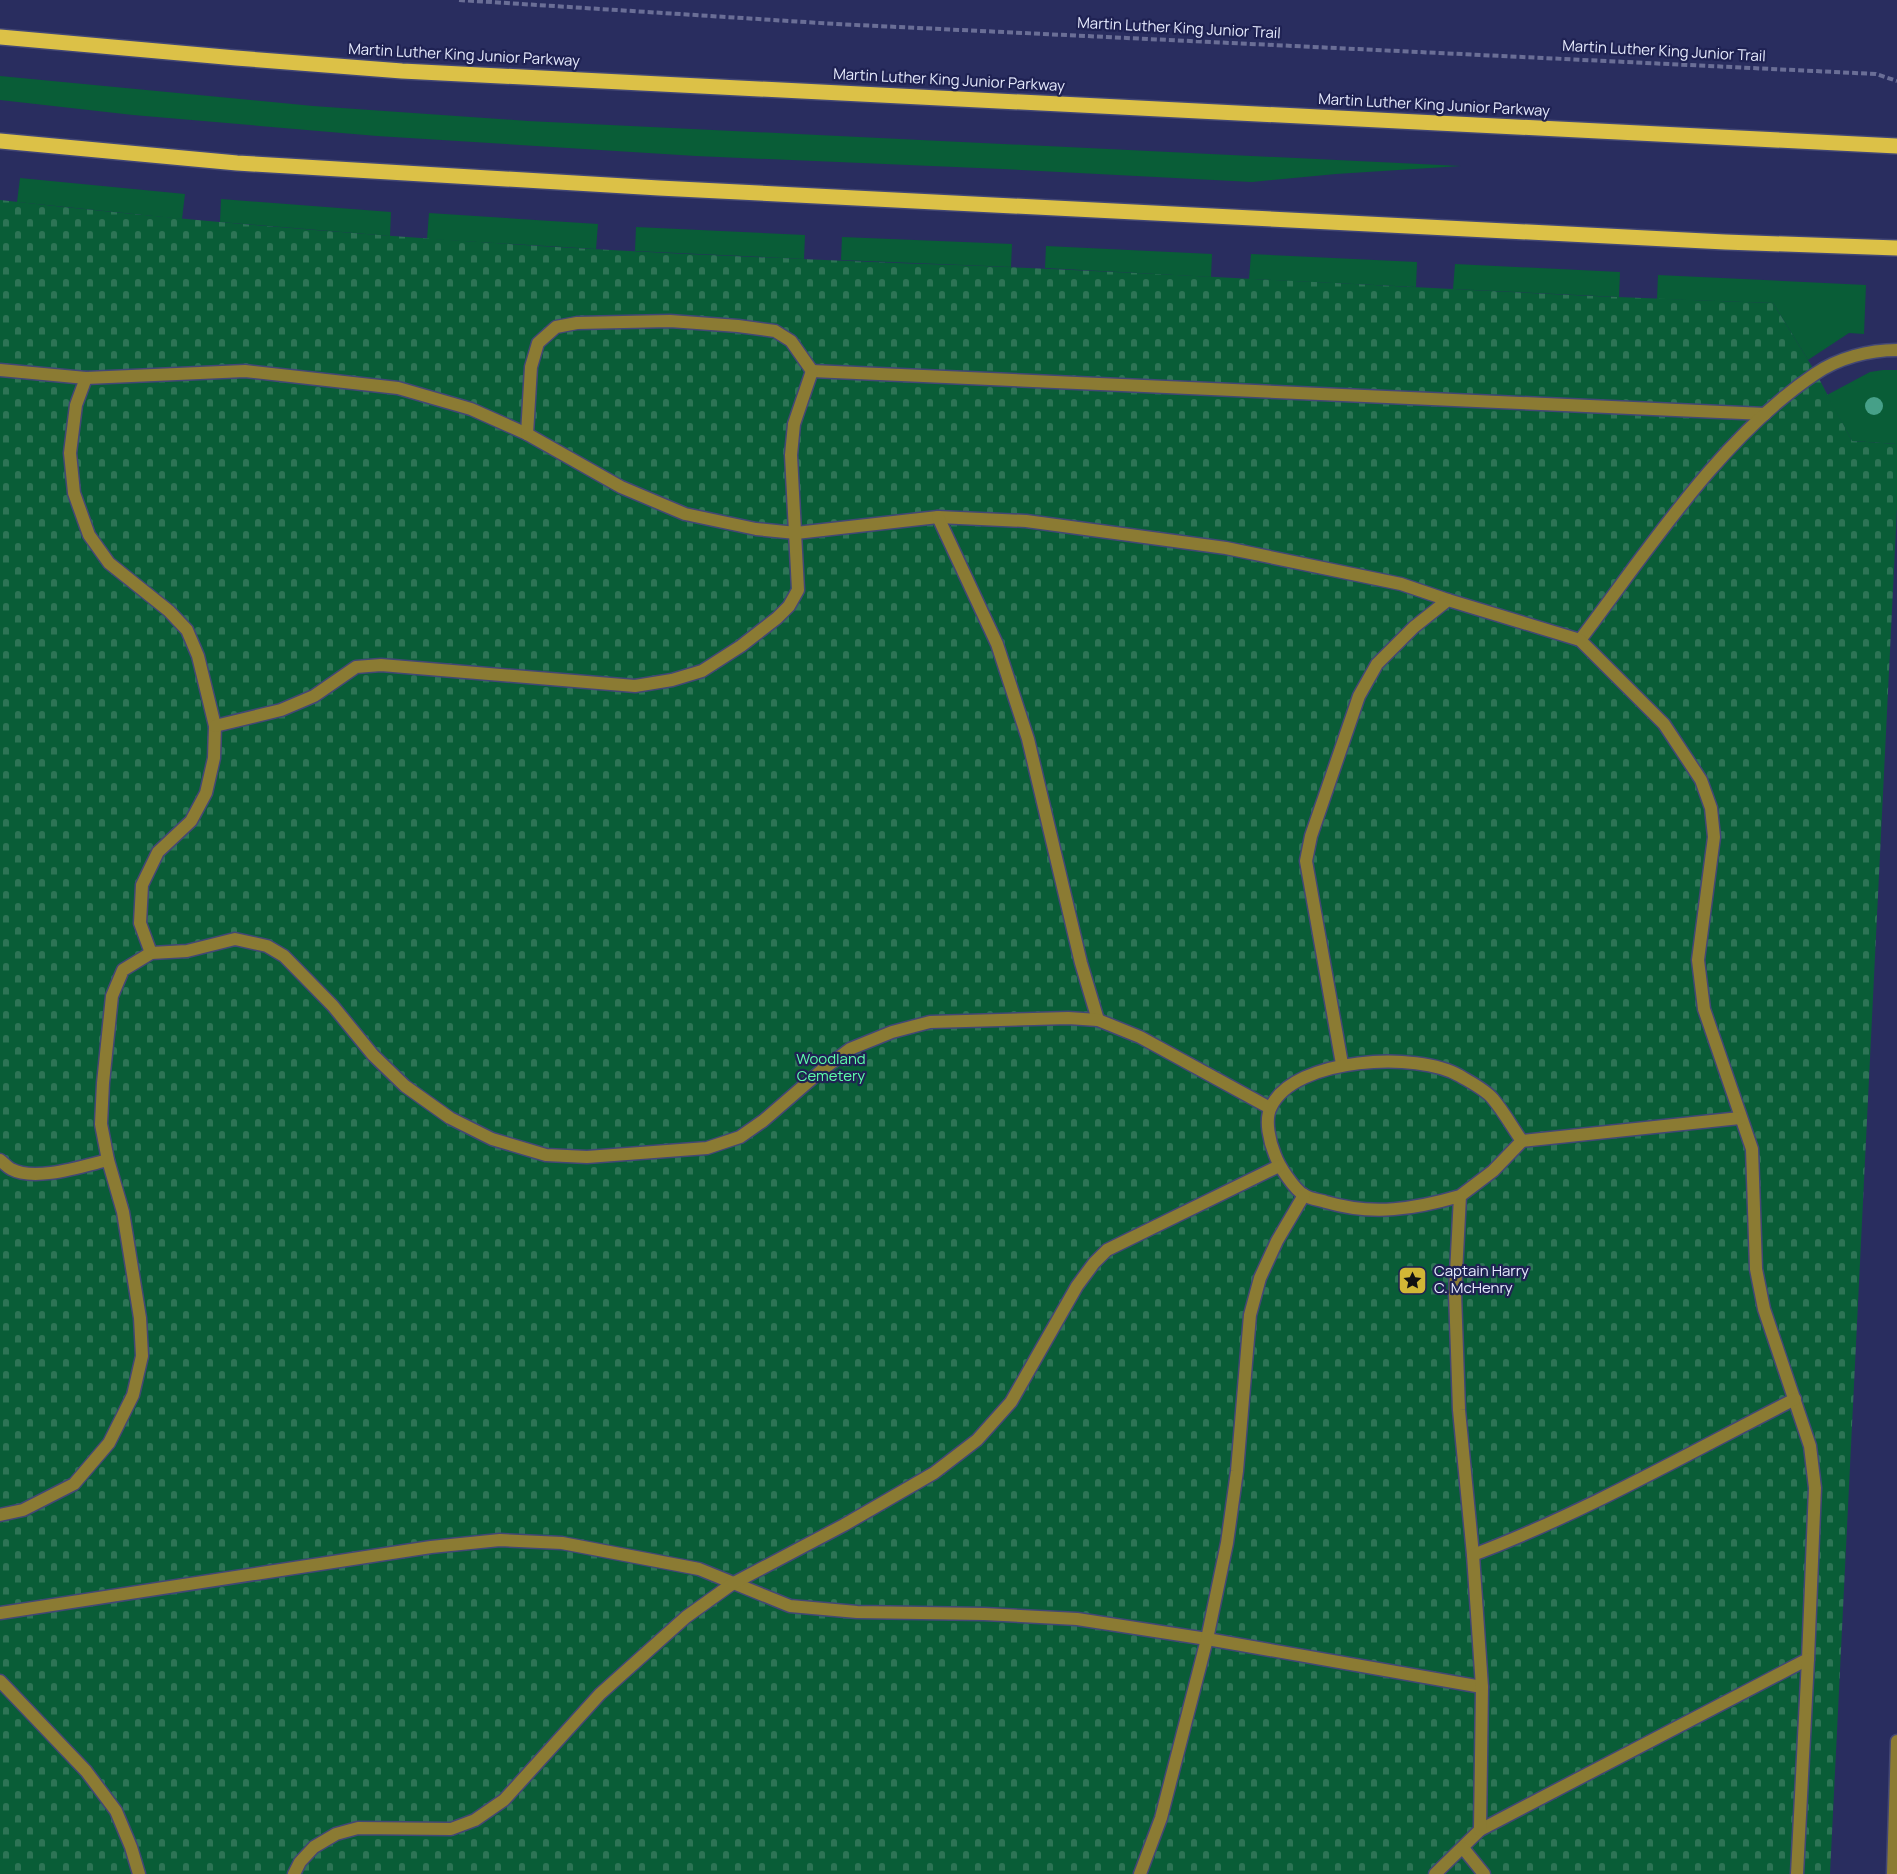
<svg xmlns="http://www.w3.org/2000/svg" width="1897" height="1874" viewBox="0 0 1897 1874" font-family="Manrope,sans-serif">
  <defs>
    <pattern id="cemetery-stones" width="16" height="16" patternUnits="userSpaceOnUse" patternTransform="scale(1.5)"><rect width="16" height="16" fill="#095d37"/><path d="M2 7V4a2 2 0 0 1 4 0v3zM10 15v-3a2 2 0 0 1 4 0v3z" fill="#2d7455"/></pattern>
  </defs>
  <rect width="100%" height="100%" fill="#292d5f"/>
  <g fill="#095d37">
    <path d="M0,76L313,106L528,121L1461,166L1336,174L1252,182L1002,169L696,156L377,136L133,115L0,100Z"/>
    <path d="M20,178L185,194L182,219L17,202Z"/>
    <path d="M221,199L391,212L390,236L220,222Z"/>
    <path d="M429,213L598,224L596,249L427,239Z"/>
    <path d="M636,227L805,235L804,259L635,251Z"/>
    <path d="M842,237L1012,244L1011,267L841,260Z"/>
    <path d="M1046,246L1212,254L1211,277L1045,268Z"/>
    <path d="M1251,254L1417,262L1416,287L1249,279Z"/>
    <path d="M1455,264L1620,272L1619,297L1453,289Z"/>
    <path d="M1658,275L1866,285L1864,334L1849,333L1808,360L1773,303L1657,299Z"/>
    <path d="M1883,370H1897V444L1852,441L1827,395L1870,372Z"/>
  </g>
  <path fill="url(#cemetery-stones)" d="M0,200C266,230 534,248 801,259C884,263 968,265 1051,269C1292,280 1532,295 1773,303L1816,373L1852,441L1897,444V508L1830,1874H0Z"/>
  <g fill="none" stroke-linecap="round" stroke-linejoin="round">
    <defs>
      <g id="service">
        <path d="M0,370L86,378L245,371L398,388L471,409L527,434L621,487L685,514L756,529L796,533L938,517L1026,521L1226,548L1401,584L1448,600"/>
        <path d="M812,371L1765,414"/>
        <path d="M86,378L76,405L70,453L74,493L89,535L109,563L169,611L187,630L198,656L215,726L214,758L206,793L191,821L158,852L142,885L140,923L151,953"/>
        <path d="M938,517L997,644L1028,739L1081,963L1098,1020"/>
        <path d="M1580,640C1649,549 1720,438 1815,374C1838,358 1869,350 1897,350"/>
        <path d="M215,726L281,710L314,696L356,667L381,665L635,686L672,680L702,671L741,646L777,618L789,606L798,590L791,455L794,424L812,371L791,341L775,331L738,326L670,321L577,323L556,327L538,343L531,367L527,434"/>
        <path d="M1342,1064L1306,861L1311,836L1359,696L1377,664L1414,627L1448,600L1580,640L1664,724L1701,780L1711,808L1714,837L1698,960L1704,1009L1752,1149L1756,1269L1764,1309L1810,1446L1815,1488L1808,1659L1480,1830L1435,1874"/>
        <path d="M1522,1141L1740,1118"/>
        <path d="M0,1160C4,1163 7,1167 11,1169C35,1182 83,1166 108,1160"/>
        <path d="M1460,1196C1415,1209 1373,1216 1326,1202C1320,1200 1310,1199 1304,1195C1294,1189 1279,1166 1275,1155C1270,1143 1264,1120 1271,1107C1294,1057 1418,1051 1460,1076C1470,1082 1486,1090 1493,1099C1504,1112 1512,1127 1522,1141L1493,1171L1460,1196L1455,1293L1459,1410L1473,1555"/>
        <path d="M0,1515L23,1510L74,1484L109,1443L133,1395L142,1356L140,1318L123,1212L108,1160L101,1124L103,1083L112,996L123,970L151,953L187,951L235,939L267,946L284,956L333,1006L373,1055L405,1086L450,1118L492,1139L546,1155L587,1157L707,1148L740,1137L763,1121L822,1070L850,1049L892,1032L930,1022L1068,1018L1098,1020L1140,1037L1270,1108"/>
        <path d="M0,1613L431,1547L500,1540L562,1543L699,1569L790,1606L857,1612L984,1614L1077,1619L1207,1639L1482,1687"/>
        <path d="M0,1681L86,1771L116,1811L131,1847L139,1874"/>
        <path d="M1480,1830L1482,1687L1473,1555C1584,1513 1689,1453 1795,1399"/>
        <path d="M1463,1848L1484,1874"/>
        <path d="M294,1874L300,1862L314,1847L336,1834L358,1828L451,1829L475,1820L504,1800L600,1694L686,1617L732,1584L844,1525L934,1473L977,1440L1011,1402L1077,1286L1094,1263L1107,1250L1279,1166"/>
        <path d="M1140,1874L1161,1818L1207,1639L1227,1543L1237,1471L1250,1315L1260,1278L1277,1241L1304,1195"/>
        <path d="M1797,1874L1808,1659"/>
      </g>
      <path id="minor" d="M1893,1874L1897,1741"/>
      <g id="primary">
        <path d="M0,37L236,58L402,71L1897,146"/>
        <path d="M0,141L237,163L659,188L1725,242L1897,248"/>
      </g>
    </defs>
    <use href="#service" stroke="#434775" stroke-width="15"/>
    <use href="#minor" stroke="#434775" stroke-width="15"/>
    <use href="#primary" stroke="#434775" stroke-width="18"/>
    <path stroke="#6a6e96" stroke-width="4" stroke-dasharray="6 3" stroke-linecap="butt" d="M459,0L836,24L1876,74L1897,81"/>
    <use href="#service" stroke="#8b7b33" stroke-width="12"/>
    <use href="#minor" stroke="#8b7b33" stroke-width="12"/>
    <use href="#primary" stroke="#dcc147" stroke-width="15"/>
  </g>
  <circle fill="#46a088" cx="1874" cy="406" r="9"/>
  <defs>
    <symbol id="sight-square" viewBox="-11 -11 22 22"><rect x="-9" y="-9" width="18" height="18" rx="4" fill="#d2b736" stroke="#1f2253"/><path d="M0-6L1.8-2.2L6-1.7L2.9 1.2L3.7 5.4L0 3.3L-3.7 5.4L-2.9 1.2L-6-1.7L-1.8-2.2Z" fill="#111"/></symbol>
  </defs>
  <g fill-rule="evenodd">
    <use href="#sight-square" x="1396" y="1264" width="33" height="33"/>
  </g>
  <g text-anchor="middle" stroke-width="4.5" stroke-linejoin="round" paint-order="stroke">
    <g font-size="15" fill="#e6eafd" stroke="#1f2253">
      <text transform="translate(1179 28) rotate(3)" y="5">Martin Luther King Junior Trail</text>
      <text transform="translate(1664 51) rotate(3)" y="5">Martin Luther King Junior Trail</text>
      <text transform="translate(464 55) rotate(3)" y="5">Martin Luther King Junior Parkway</text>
      <text transform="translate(949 80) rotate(3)" y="5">Martin Luther King Junior Parkway</text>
      <text transform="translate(1434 105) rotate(3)" y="5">Martin Luther King Junior Parkway</text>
    </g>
    <g font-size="15" fill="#5efeaa" stroke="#1f2253">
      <text x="831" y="1064">Woodland<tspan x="831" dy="17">Cemetery</tspan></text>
    </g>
    <g font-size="15" fill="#e6eafd" stroke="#1f2253" text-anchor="start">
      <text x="1434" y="1276">Captain Harry<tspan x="1434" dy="17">C. McHenry</tspan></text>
    </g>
  </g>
</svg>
